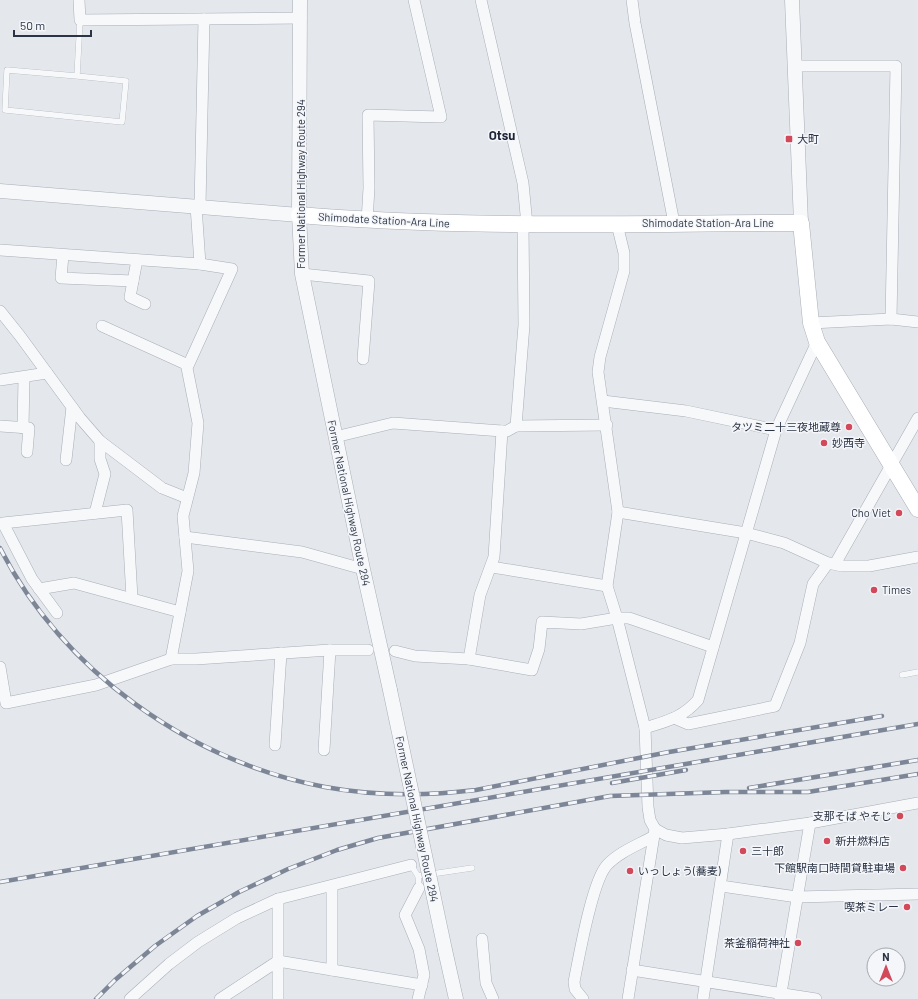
<svg xmlns="http://www.w3.org/2000/svg" width="918" height="999" viewBox="0 0 918 999" font-family="Barlow,'Noto Sans JP',sans-serif">
  <rect width="100%" height="100%" fill="#e4e7ec"/>
  <g fill="none" stroke-linecap="round" stroke-linejoin="round">
    <defs>
      <g id="service">
        <path d="M77,76L7,70L5,110L122,122L126,81L77,76L80,20"/>
        <path d="M902,675L918,672"/>
        <path d="M411,865L418,876L419,888"/>
        <path d="M418,876L472,868"/>
      </g>
      <g id="minor">
        <path d="M79,0L80,20L301,18"/>
        <path d="M481,0L523,183L527,225"/>
        <path d="M632,0L635,23L674,223"/>
        <path d="M794,66H896L891,319"/>
        <path d="M196,206L200,264"/>
        <path d="M200,206L204,19"/>
        <path d="M367,221L369,188L368,115L441,117L414,0"/>
        <path d="M617,224L624,253V271L600,357L598,372L618,512L607,586L617,618L645,728L648,807L650,820L655,829L628,999"/>
        <path d="M0,250L200,264L232,269L187,368L198,423L194,473L183,516L188,571L171,659"/>
        <path d="M63,255L61,278L133,281"/>
        <path d="M137,260L130,297L145,304"/>
        <path d="M302,274L369,281L363,359"/>
        <path d="M0,311L20,336L80,418L100,441L162,488L187,498"/>
        <path d="M811,323L891,319L918,322"/>
        <path d="M102,326L188,365"/>
        <path d="M0,380L47,373"/>
        <path d="M603,401L686,411L776,430"/>
        <path d="M0,426L29,428L27,452"/>
        <path d="M516,426L524,325L523,225"/>
        <path d="M23,428L24,378"/>
        <path d="M335,437L393,423L502,431H507L516,426L607,425"/>
        <path d="M66,460L72,407"/>
        <path d="M618,512L746,533L784,543L828,563L842,566H869L918,557"/>
        <path d="M95,513L105,474L100,459V441"/>
        <path d="M185,537L302,552L363,569"/>
        <path d="M835,564L918,418"/>
        <path d="M492,567L607,586"/>
        <path d="M39,589L74,583L180,612"/>
        <path d="M57,613L32,579L3,523L127,510L132,598"/>
        <path d="M395,651L415,656L469,659L532,670L539,649L542,622L581,624L617,618H629L713,647"/>
        <path d="M469,659L480,595L494,557L502,431"/>
        <path d="M0,667L6,703L96,685L171,659H196L330,650H368"/>
        <path d="M674,718L688,724L775,706L800,643L813,584L828,563"/>
        <path d="M645,728C667,721 682,718 698,700L776,430L817,342"/>
        <path d="M275,745L281,653"/>
        <path d="M324,750L330,650"/>
        <path d="M655,829L666,835L682,838L728,834L810,823L918,803"/>
        <path d="M332,886V970"/>
        <path d="M721,886L797,897L918,894"/>
        <path d="M482,939L486,983L493,999"/>
        <path d="M632,970L816,999"/>
        <path d="M130,999L169,964L198,942L237,918L278,899L411,865"/>
        <path d="M220,999L278,961L422,985"/>
        <path d="M278,999V899"/>
        <path d="M418,999L424,975L419,949L405,915L419,888"/>
        <path d="M583,999L575,989L574,982C579,957 592,881 607,865C619,852 638,845 654,836"/>
        <path d="M703,999L728,834"/>
        <path d="M780,999L810,823"/>
      </g>
      <g id="tertiary">
        <path d="M300,0L299,215L302,274L363,569L390,690"/>
        <path d="M792,0L801,223"/>
        <path d="M0,191L299,215"/>
        <path d="M445,950L456,999"/>
      </g>
      <path id="secondary" d="M299,215C467,229 634,223 801,223L811,323L817,342L918,509"/>
    </defs>
    <use href="#service" stroke="#a9aeb7" stroke-width="6"/>
    <use href="#minor" stroke="#a9aeb7" stroke-width="12"/>
    <use href="#tertiary" stroke="#a9aeb7" stroke-width="15"/>
    <use href="#secondary" stroke="#a9aeb7" stroke-width="17"/>
    <use href="#service" stroke="#f7f8fa" stroke-width="5.5"/>
    <use href="#minor" stroke="#f7f8fa" stroke-width="11"/>
    <use href="#tertiary" stroke="#f7f8fa" stroke-width="14"/>
    <use href="#secondary" stroke="#fff" stroke-width="16"/>
    <defs>
      <g id="rail">
        <path d="M0,548C63,671 189,761 325,787C374,796 426,796 476,790L669,752L882,716"/>
        <path d="M612,783L686,770"/>
        <path d="M749,788L918,760"/>
        <path d="M0,882L918,724"/>
        <path d="M96,999L115,980L155,946L197,916L239,892L288,869L337,850L378,838L610,796L726,792H808L918,774"/>
      </g>
    </defs>
    <use href="#rail" stroke="#7d8696" stroke-width="4.5"/>
    <use href="#rail" stroke="#f4f6f9" stroke-width="3" stroke-dasharray="9" stroke-linecap="butt"/>
    <defs>
      <path id="tertiary-bridge" d="M390,690L445,950"/>
    </defs>
    <use href="#tertiary-bridge" stroke="#a9aeb7" stroke-width="15" stroke-linecap="butt"/>
    <use href="#tertiary-bridge" stroke="#f7f8fa" stroke-width="14"/>
  </g>
  <g fill="#d1495b" stroke="#f4f6f9" stroke-width="1.5">
    <rect x="785" y="135" width="8" height="8" rx="2"/>
    <circle cx="849" cy="427" r="4"/>
    <circle cx="824" cy="443" r="4"/>
    <circle cx="899" cy="513" r="4"/>
    <circle cx="874" cy="590" r="4"/>
    <circle cx="900" cy="816" r="4"/>
    <circle cx="827" cy="841" r="4"/>
    <circle cx="743" cy="851" r="4"/>
    <circle cx="903" cy="868" r="4"/>
    <circle cx="630" cy="871" r="4"/>
    <circle cx="907" cy="907" r="4"/>
    <circle cx="798" cy="943" r="4"/>
  </g>
  <g text-anchor="middle" stroke-width="3" stroke-linejoin="round" paint-order="stroke">
    <g font-size="11" fill="#2b3445" stroke="#f4f6f9" text-anchor="start">
      <text x="797" y="143">大町</text>
      <text x="841" y="431" text-anchor="end">タツミ二十三夜地蔵尊</text>
      <text x="832" y="447">妙西寺</text>
      <text x="891" y="517" text-anchor="end">Cho Viet</text>
      <text x="882" y="594">Times</text>
      <text x="892" y="820" text-anchor="end">支那そば やそじ</text>
      <text x="835" y="845">新井燃料店</text>
      <text x="751" y="855">三十郎</text>
      <text x="895" y="872" text-anchor="end">下館駅南口時間貸駐車場</text>
      <text x="638" y="875">いっしょう(蕎麦)</text>
      <text x="899" y="911" text-anchor="end">喫茶ミレー</text>
      <text x="790" y="947" text-anchor="end">茶釜稲荷神社</text>
    </g>
    <g font-size="11" fill="#2b3445" stroke="#f4f6f9">
      <text transform="translate(301 184) rotate(-90)" y="4">Former National Highway Route 294</text>
      <text transform="translate(384 220) rotate(3)" y="4">Shimodate Station-Ara Line</text>
      <text x="708" y="227">Shimodate Station-Ara Line</text>
      <text transform="translate(349 503) rotate(78)" y="4">Former National Highway Route 294</text>
      <text transform="translate(417 819) rotate(78)" y="4">Former National Highway Route 294</text>
    </g>
    <g font-size="13" font-weight="bold" fill="#1d2536" stroke="#f4f6f9">
      <text x="502" y="140">Otsu</text>
    </g>
  </g>
  <g transform="translate(886 967)"><circle r="19" fill="#f4f6f9" stroke="#a4a8b1"/>
  <path d="M0-3L7 15L0 10L-7 15Z" fill="#d1495b"/>
  <text y="-6" font-size="11" font-weight="bold" text-anchor="middle" fill="#2b3445">N</text>
  </g>
  <path d="M14 30v6h77v-6" fill="none" stroke="#2b3445" stroke-width="2"/>
  <text x="20" y="30" font-size="12" fill="#2b3445" stroke="#f4f6f9" stroke-width="3" paint-order="stroke">50 m</text>
</svg>
